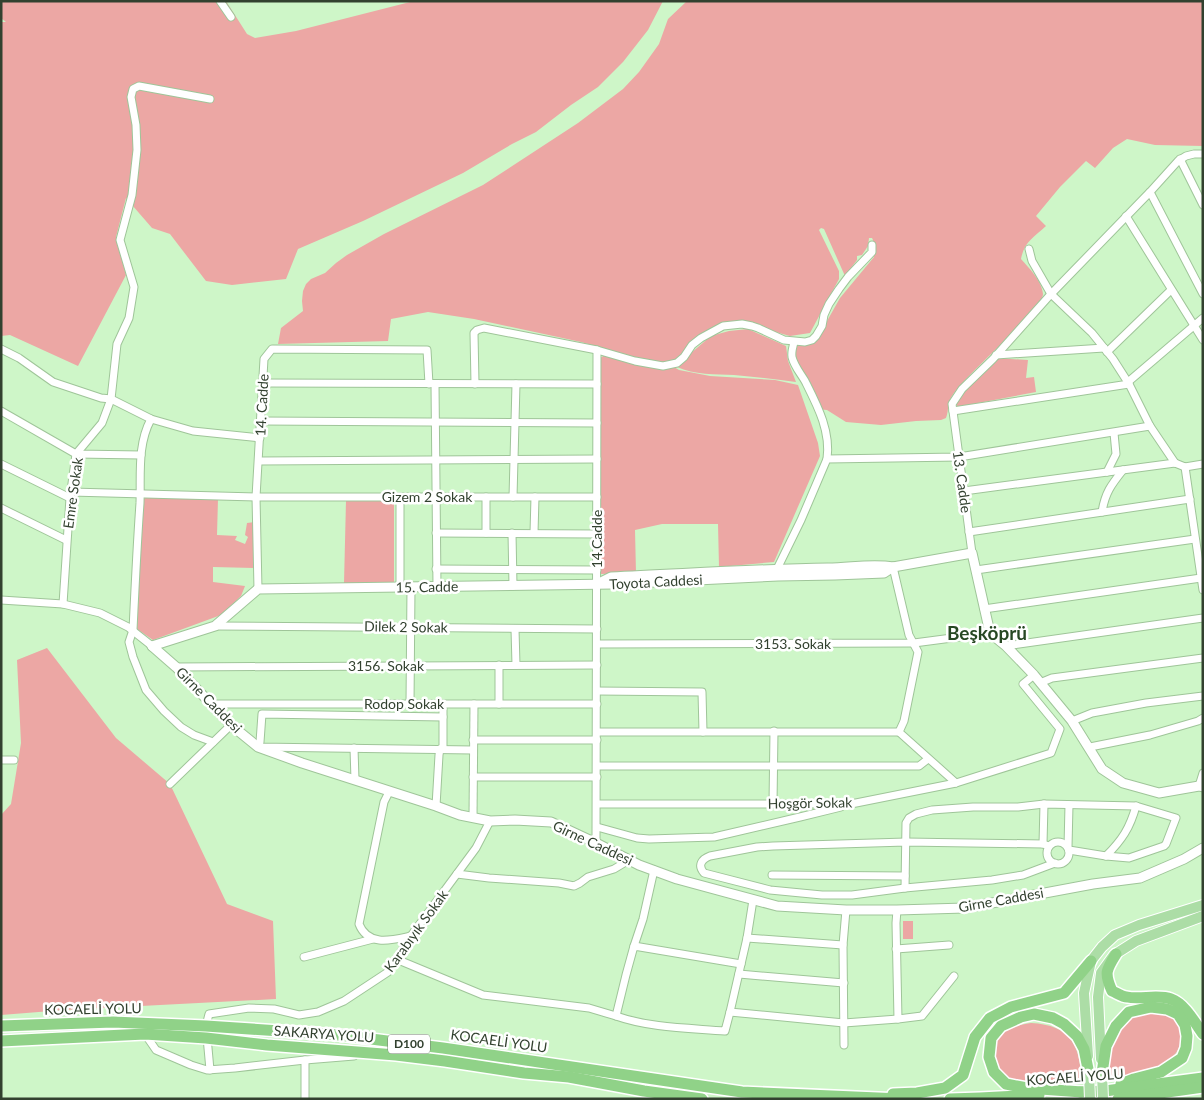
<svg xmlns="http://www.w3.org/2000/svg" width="1204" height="1100" viewBox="0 0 1204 1100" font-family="Lato,sans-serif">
  <rect width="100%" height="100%" fill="#cef6c8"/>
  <g fill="#eca7a4">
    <path d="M1,1H226L247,34L255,38L296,31L414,1H663L648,30L623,62L598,87L571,105L536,132L512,144L463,173L363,221L298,249L286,279L232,285L206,281L170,234L152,228L126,198L116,237L126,275L78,366L10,335L1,336V22H6L1,18Z"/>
    <path d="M687,1H1203V146L1155,145L1127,139L1113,148L1095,168L1086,161L1060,187L1036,216L1046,226C1034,237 1024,242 1021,259C1029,268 1042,281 1043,294C1043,309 964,376 952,396C947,403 949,411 946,418L941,420L916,421L881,425L846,422L827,410L816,409L792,361L796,345L805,344L818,337L840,298L874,257L873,240L872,238H869L868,246L862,255L857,256V260L845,276L824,229L821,228L819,230L839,271V279L810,333L790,336L754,326H722L672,363L653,362L581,342L474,319L428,312L391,319L388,341L278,344L281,328L303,311L302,301L303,291L306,284L311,279L325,273L336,263L347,255L384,234L483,185L578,123L623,89L639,72L659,44L668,19Z"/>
    <path d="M748,329L786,346L788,361L796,382C775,379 755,377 734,375C716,374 694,375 677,367V365L711,336L729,331Z"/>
    <path d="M605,355C623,360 657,371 674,367L679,370L710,376L775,380L798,385L818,443L820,456L774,562L719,567L718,524H662L635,530L636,573L601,574L599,360L600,358Z"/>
    <path d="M995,358L1028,360L1026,378L1034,377L1036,392L957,407L956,402L963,390Z"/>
    <path d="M146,497L218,499L217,535L237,536L235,540L245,544L248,537L245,535L247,523L255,522L254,568L213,567V582L245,586L241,596L221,615L153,640L137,629L143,500Z"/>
    <path d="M346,501H394V584L344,583Z"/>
    <path d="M47,648L116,738L170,784L227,904L273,921L276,999L64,1010L1,1015V815L11,804L21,743L17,660Z"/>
    <rect x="903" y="921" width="10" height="18"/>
    <path d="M1148,1010C1164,1014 1181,1015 1180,1036C1180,1039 1181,1042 1180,1044C1174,1069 1131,1078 1110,1081L1107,1058L1121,1022Z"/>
    <path d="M1031,1023C1071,1025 1081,1046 1081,1082L1024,1085L996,1076L992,1069C993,1062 993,1047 996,1041C1001,1030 1020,1024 1031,1023Z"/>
  </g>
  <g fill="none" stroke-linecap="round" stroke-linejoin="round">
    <defs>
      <g id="minor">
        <path d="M220,1L231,17"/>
        <path d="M1180,159L1203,205"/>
        <path d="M1150,192L1203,294"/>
        <path d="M1126,216L1203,340"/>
        <path d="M1029,249L1032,261L1051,294L1092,333L1113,359L1129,384L1150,426L1175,463"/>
        <path d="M794,342C793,347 791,352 792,357C794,366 801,374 805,381C817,405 831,431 827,459"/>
        <path d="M1,349L19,358L53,382L101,398L111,399L151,419L193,431L260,438"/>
        <path d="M1107,352L1171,290"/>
        <path d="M996,355L1104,348"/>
        <path d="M1128,382L1203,318"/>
        <path d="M263,383L597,384"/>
        <path d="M435,384L437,587"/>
        <path d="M475,384L474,333L477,330L484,328L597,350L635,361L663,366L677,363L684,357L692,345L701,338L723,326L742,324L752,326L758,328L784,340L805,342L812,340L816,336L822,326L824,315L829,304L839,289L848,277L872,252V245"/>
        <path d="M1,411L76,454L141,455"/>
        <path d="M953,411L1129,384"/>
        <path d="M151,419C137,445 141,475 140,503C137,545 135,588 133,630L129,642L133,657L146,690L164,711L181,727L194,735L213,742"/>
        <path d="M261,421L597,423"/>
        <path d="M259,461L597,459"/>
        <path d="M1,464L70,498"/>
        <path d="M1185,467L1203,590"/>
        <path d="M1107,472L1116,454L1114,433"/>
        <path d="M964,491L1175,463L1185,467L1203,464"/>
        <path d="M71,492L256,497H597"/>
        <path d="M513,497L516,384"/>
        <path d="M1,508L66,540"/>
        <path d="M1102,512C1105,493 1111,485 1123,470"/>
        <path d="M969,532L1190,499"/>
        <path d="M436,533L597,534"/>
        <path d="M486,533V497"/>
        <path d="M512,533L513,586"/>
        <path d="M534,533L535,497"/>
        <path d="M972,553L952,404L962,389L993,359L1051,294L1150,192L1178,161L1186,156L1194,154H1203"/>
        <path d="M893,567L909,635L918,652L904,721L899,732L956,783"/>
        <path d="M436,569L597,570"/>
        <path d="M976,570L1195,539"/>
        <path d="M778,572L777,569L801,520L827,459L959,457L1150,426"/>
        <path d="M400,587V497"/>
        <path d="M258,589L256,497L264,359L272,349L427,350L429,384"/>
        <path d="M1,600L63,604L100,613L128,627L152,646"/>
        <path d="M63,604L70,498L76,454L102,423L111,399L117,344L129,318L134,287L120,240L132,195L137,150L136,125L131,97L133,89L139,86L210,99"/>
        <path d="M984,609L1201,578"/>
        <path d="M215,626L597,629"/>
        <path d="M515,629L516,665"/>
        <path d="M597,644L914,643L990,633"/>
        <path d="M1006,646L1203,618"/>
        <path d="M176,667L597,665"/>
        <path d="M1040,683L1052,678L1203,658"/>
        <path d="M597,691L702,692L703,732"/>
        <path d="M211,704H597"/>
        <path d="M410,704L411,587"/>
        <path d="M499,704V665"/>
        <path d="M443,717L262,714L260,742L258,747L473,750"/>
        <path d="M1072,721L1092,713L1146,703L1203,696"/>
        <path d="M597,732H899"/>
        <path d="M473,740H597"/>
        <path d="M1090,747L1150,735L1198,721L1203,718"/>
        <path d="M354,748L355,780"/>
        <path d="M1,760H14"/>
        <path d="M597,766H919L928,759"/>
        <path d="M473,777H597"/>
        <path d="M170,784L231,725"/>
        <path d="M1199,786L1203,773"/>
        <path d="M389,792L384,802L359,924C368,947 392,940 411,936"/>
        <path d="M597,804H851L956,783L1051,753L1060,729L1023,684L1034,675"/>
        <path d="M773,804L774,731"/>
        <path d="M436,806L439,755L440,749L443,747V704"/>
        <path d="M473,818L474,704"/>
        <path d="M597,827L637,838L649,839L714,837L800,817L841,807"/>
        <circle cx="1058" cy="853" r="11"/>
        <path d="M596,843L597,350"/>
        <path d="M1043,844L1044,804"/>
        <path d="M1049,846L1043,844L906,842L773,846L757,847L710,856C702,859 697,865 704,873L770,890L822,895H852L905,888L992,880L1023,875L1055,863"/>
        <path d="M1068,847L1069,805"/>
        <path d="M1106,856C1122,840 1130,828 1136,806"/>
        <path d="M457,874L489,878L559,883L574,886L580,883L588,877L614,869L629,860"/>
        <path d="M772,875L905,876"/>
        <path d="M905,888L906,823L909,818L916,814L932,810L973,807H1018L1044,804L1136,806L1176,818L1166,844L1164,846L1129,858L1106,856L1069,850"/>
        <path d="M753,900L747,938L730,1012L844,1023L898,1019L922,1016L954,976"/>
        <path d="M897,910L896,923L898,1019"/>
        <path d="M747,938L843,945"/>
        <path d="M634,946L643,919L654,870"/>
        <path d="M896,949L949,945"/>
        <path d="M304,957L373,939"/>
        <path d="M396,959L483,995L589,1008L616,1016"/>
        <path d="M739,974L844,983"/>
        <path d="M730,1012L725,1031C689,1028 650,1028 616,1016L626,975L634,946L741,964"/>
        <path d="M145,1034L156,1050L191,1065L207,1070L235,1068L305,1060L354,1056"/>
        <path d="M844,1045L843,945L846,910"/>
        <path d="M210,1070L206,1026L209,1014L249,1008L274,1009L299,1015L318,1012L344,1001L388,972L411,936L476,848L490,821"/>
        <path d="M305,1099V1060"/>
      </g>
      <g id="tertiary">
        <path d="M599,583L611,577C683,574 756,569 828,568C850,568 872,563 893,567L972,553L990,633L1006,646L1034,675L1072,721L1102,769L1123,783L1159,793L1199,786L1203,787"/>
        <path d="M152,646L176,667L231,725L258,747L302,763L436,806L460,815L490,821L515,820L551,822L596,843L639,865L677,879L777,906L846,910H897L965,908L1093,884L1140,878L1184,859L1203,848"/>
        <path d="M152,646L215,626L258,589L614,584L778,576L835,575L884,573L893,567"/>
      </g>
      <g id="primary">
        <path d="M1088,1056L1084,993L1091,961L1102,947L1115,935L1139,925L1203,905"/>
        <path d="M1101,1059L1098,997L1101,973L1114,955L1136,941L1203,916"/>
      </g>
      <g id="trunk">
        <path d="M1116,954C1106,970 1104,973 1112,991C1117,993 1122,997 1127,997C1140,1000 1158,994 1171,999C1185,1004 1195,1023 1203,1034"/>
        <path d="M1,1026L113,1022L206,1026L339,1035L443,1048L742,1092L901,1099"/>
        <path d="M1,1041L145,1034L206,1038L267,1045L396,1055L445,1061L524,1073L569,1077L644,1091L702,1099"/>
        <path d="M1102,1073L1106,1046L1116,1026L1129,1012L1151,1007L1167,1009L1178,1014L1185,1025L1187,1036L1186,1048L1182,1058L1161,1072L1134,1079L1121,1084"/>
        <path d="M1080,1092L1105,1091L1203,1078"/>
        <path d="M1082,1092L1027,1088L1006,1084L994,1072L989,1057L991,1038L1001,1026L1021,1017L1034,1014L1053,1018L1064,1024L1077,1036L1084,1049L1089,1074"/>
        <path d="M893,1094L917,1093L945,1088L963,1075L975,1037L990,1018L1011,1007L1064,993L1091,961"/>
        <path d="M950,1099L980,1098L1039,1095"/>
        <path d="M1118,1099L1203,1087"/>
      </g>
    </defs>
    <use href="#minor" stroke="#9fc599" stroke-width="9"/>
    <use href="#tertiary" stroke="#9fc599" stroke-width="11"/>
    <use href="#primary" stroke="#fff" stroke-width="12"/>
    <use href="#trunk" stroke="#fff" stroke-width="14"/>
    <use href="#minor" stroke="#fff" stroke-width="7"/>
    <use href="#tertiary" stroke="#fff" stroke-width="9"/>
    <use href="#primary" stroke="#acdda6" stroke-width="10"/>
    <use href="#trunk" stroke="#90d288" stroke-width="11"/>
    <defs>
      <g id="primary-bridge">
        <path d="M1102,1073L1103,1099"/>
        <path d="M1089,1074L1090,1099"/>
      </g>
    </defs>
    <use href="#primary-bridge" stroke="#fff" stroke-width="12" stroke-linecap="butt"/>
    <use href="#primary-bridge" stroke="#acdda6" stroke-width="10"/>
  </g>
  <g text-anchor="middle" stroke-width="5" stroke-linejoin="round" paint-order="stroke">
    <rect fill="#fff" stroke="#707a6d" stroke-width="1" x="388" y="1034.5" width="42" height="19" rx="4"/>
    <g font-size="12" font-weight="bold" fill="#32412f">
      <text x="409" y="1048">D100</text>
    </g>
    <g font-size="14" fill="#32412f" stroke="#fff">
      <text transform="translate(262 405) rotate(-87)" y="5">14. Cadde</text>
      <text transform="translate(962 482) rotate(82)" y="5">13. Cadde</text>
      <text transform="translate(73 493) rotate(-82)" y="5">Emre Sokak</text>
      <text x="427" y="502">Gizem 2 Sokak</text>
      <text transform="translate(597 539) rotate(-90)" y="5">14.Cadde</text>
      <text transform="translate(656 582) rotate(-3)" y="5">Toyota Caddesi</text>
      <text transform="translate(427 587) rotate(-1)" y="5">15. Cadde</text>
      <text transform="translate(406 627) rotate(1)" y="5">Dilek 2 Sokak</text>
      <text x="793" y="649">3153. Sokak</text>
      <text x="386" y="671">3156. Sokak</text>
      <text transform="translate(209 700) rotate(45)" y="5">Girne Caddesi</text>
      <text x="404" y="709">Rodop Sokak</text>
      <text transform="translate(810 803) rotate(-1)" y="5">Hoşgör Sokak</text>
      <text transform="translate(593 843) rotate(25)" y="5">Girne Caddesi</text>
      <text transform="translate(1001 900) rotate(-10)" y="5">Girne Caddesi</text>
      <text transform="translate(416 931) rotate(-54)" y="5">Karabıyık Sokak</text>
      <text transform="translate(93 1009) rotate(-1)" y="5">KOCAELİ YOLU</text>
      <text transform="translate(324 1034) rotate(4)" y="5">SAKARYA YOLU</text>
      <text transform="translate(499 1041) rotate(8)" y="5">KOCAELİ YOLU</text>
      <text transform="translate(1075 1077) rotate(-4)" y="5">KOCAELİ YOLU</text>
    </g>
    <g font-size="19" font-weight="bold" fill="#274823" stroke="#fff">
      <text x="987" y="640">Beşköprü</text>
    </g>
  </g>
  <rect width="1204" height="1100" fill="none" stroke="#32412f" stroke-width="5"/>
</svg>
